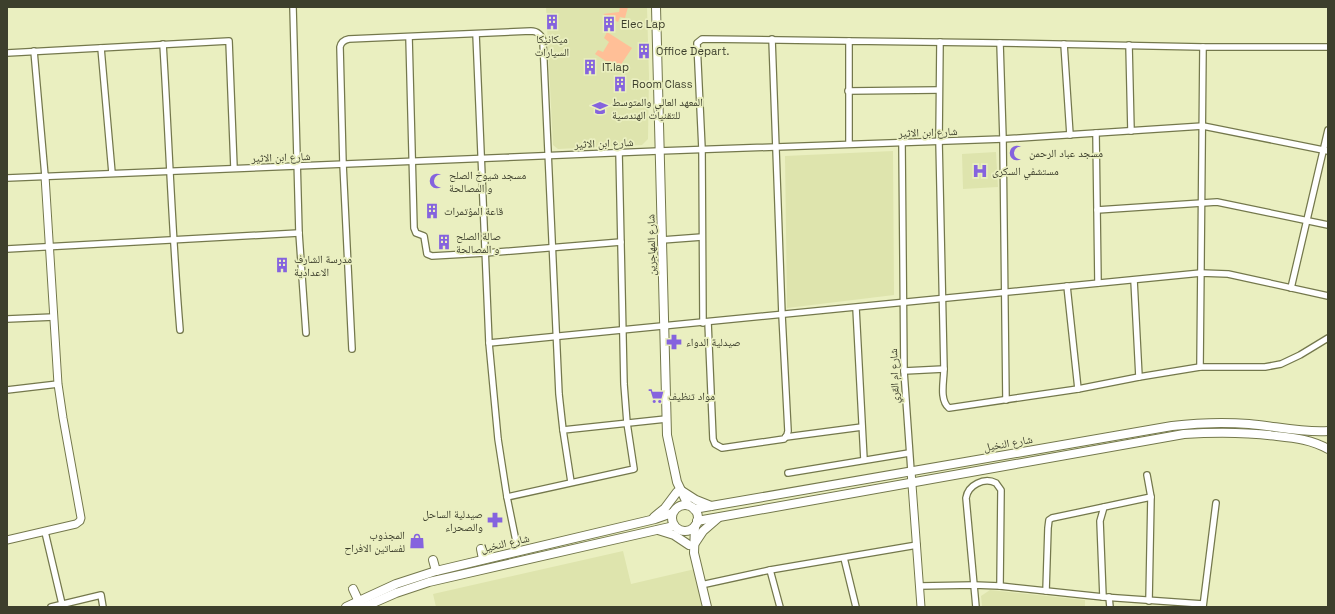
<svg xmlns="http://www.w3.org/2000/svg" width="1335" height="614" viewBox="0 0 1335 614" font-family="'Space Grotesk','Noto Naskh Arabic',sans-serif">
  <rect width="100%" height="100%" fill="#eaefc0"/>
  <g fill="#dee4ad">
    <path d="M546,7H647L649,76L648,139L642,145L558,149L553,145Z"/>
    <path d="M893,151L894,295L787,308L785,156Z"/>
    <path d="M996,152L998,187L963,189L962,154Z"/>
    <path d="M623,551L631,584L695,569L703,607H436L433,594Z"/>
    <path d="M990,590L1085,600V607H982L981,596Z"/>
  </g>
  <g fill="#ffbf97">
    <path d="M620,7H628L625,18L620,17L618,22L603,14L619,12Z"/>
    <path d="M607,32L632,48L618,69L595,54L598,50L603,52L609,42L604,38Z"/>
  </g>
  <g fill="none" stroke-linecap="round" stroke-linejoin="round">
    <defs>
      <g id="minor">
        <path d="M293,7L299,233L306,333"/>
        <path d="M476,34L489,343L498,439L507,497L518,551"/>
        <path d="M409,37L414,228L416,233L424,236L427,254L432,256L485,253L621,242"/>
        <path d="M940,42L939,141L944,369C944,381 939,400 949,408L1078,389L1139,377L1200,367H1265L1281,364L1300,355L1328,338"/>
        <path d="M1000,43L1003,139L1006,400"/>
        <path d="M163,44C169,140 172,235 180,330"/>
        <path d="M1064,44L1070,135"/>
        <path d="M1129,45L1131,131"/>
        <path d="M101,48L112,173"/>
        <path d="M34,51L45,176"/>
        <path d="M7,53L229,41L234,168"/>
        <path d="M848,91L939,90"/>
        <path d="M1096,133L1098,283"/>
        <path d="M902,143L904,371L911,471"/>
        <path d="M849,144V41L1000,43L1203,47H1328"/>
        <path d="M7,178L659,151L1003,139L1203,126L1328,151"/>
        <path d="M1097,210L1217,202L1328,225"/>
        <path d="M662,240L702,237"/>
        <path d="M7,249L299,233"/>
        <path d="M1134,280L1139,377"/>
        <path d="M1067,286L1078,389"/>
        <path d="M1291,288L1328,130"/>
        <path d="M856,308L864,460"/>
        <path d="M7,319L54,317"/>
        <path d="M708,322L713,439L715,444L722,448L784,439L787,435L788,431L782,315L772,39"/>
        <path d="M703,323L702,149L697,43L702,39L849,41"/>
        <path d="M489,343L1201,273L1228,274L1328,296"/>
        <path d="M352,349L343,164L340,47C341,42 344,40 349,39L531,31C537,31 542,35 543,41L559,394L563,430"/>
        <path d="M1200,367L1203,47"/>
        <path d="M904,371L944,369"/>
        <path d="M7,390L58,384"/>
        <path d="M786,437L862,427"/>
        <path d="M788,473L909,453"/>
        <path d="M1147,475L1151,497L1149,601"/>
        <path d="M571,482L563,430L666,419"/>
        <path d="M507,497L634,469L627,423L624,384L619,152"/>
        <path d="M45,532L62,604"/>
        <path d="M844,558L856,607"/>
        <path d="M770,570L780,607"/>
        <path d="M701,585L770,570L917,545"/>
        <path d="M920,586L974,585L1000,586L1103,597L1203,604"/>
        <path d="M1046,591L1048,528L1049,520L1052,518L1104,507"/>
        <path d="M1103,597L1100,521L1104,507L1151,497"/>
        <path d="M1109,597L1110,607"/>
        <path d="M51,607L101,595L103,607"/>
        <path d="M976,607L966,498C968,485 984,477 996,483L1001,490L1000,586"/>
        <path d="M1203,607L1216,503"/>
      </g>
      <g id="tertiary">
        <path d="M911,471L921,607"/>
        <path d="M7,540L76,524L80,521L81,518L63,418L58,384L45,176"/>
      </g>
      <g id="primary">
        <path d="M656,7L667,435L677,482L688,505"/>
        <path d="M682,491L696,500L711,506"/>
        <circle cx="685" cy="518" r="13"/>
        <path d="M694,509L1172,426C1197,423 1223,422 1249,424C1274,426 1303,433 1328,431"/>
        <path d="M654,517L665,508L677,492"/>
        <path d="M697,521L1184,434C1216,432 1246,432 1277,436C1296,438 1312,440 1328,449"/>
        <path d="M695,526L694,553L707,607"/>
        <path d="M658,530L674,535L689,545"/>
        <path d="M695,543L703,531L718,518"/>
        <path d="M481,549L483,559"/>
        <path d="M433,560L436,571"/>
        <path d="M353,589L360,604"/>
        <path d="M346,607L396,584L436,571L655,519L672,513"/>
        <path d="M364,607L396,593L429,582L674,526"/>
      </g>
    </defs>
    <use href="#minor" stroke="#74784c" stroke-width="8"/>
    <use href="#tertiary" stroke="#74784c" stroke-width="9"/>
    <use href="#primary" stroke="#74784c" stroke-width="10"/>
    <use href="#minor" stroke="#fff" stroke-width="5.5"/>
    <use href="#tertiary" stroke="#fff" stroke-width="7"/>
    <use href="#primary" stroke="#fff" stroke-width="8"/>
  </g>
  <defs>
    <symbol id="building-bare" viewBox="-9 -9 18 18"><path d="M-4-6H4V6H1V3H-1V6H-4ZM-2.5-4.3h1.7v1.8h-1.7ZM.8-4.3h1.7v1.8H.8ZM-2.5-1h1.7V.8h-1.7ZM.8-1h1.7V.8H.8Z" fill="#8563de" stroke="#eaefc0" stroke-width="2.5" paint-order="stroke"/></symbol>
    <symbol id="university-bare" viewBox="-9 -9 18 18"><path d="M0-5L7-2L0 1L-7-2ZM-4 1L0 2.5L4 1V4Q0 6-4 4Z" fill="#8563de" stroke="#eaefc0" stroke-width="2.5" paint-order="stroke"/></symbol>
    <symbol id="mosque-bare" viewBox="-9 -9 18 18"><path d="M3.5-4.9A6 6 0 1 0 3.5 4.9A5 5 0 1 1 3.5-4.9Z" fill="#8563de" stroke="#eaefc0" stroke-width="2.5" paint-order="stroke"/></symbol>
    <symbol id="hospital-bare" viewBox="-9 -9 18 18"><path d="M-5-5h3v3.5h4V-5h3V5h-3V1.5h-4V5h-3Z" fill="#8563de" stroke="#eaefc0" stroke-width="2.5" paint-order="stroke"/></symbol>
    <symbol id="pharmacy-bare" viewBox="-9 -9 18 18"><path d="M-2-6h4v4h4v4h-4v4h-4v-4h-4v-4h4Z" fill="#8563de" stroke="#eaefc0" stroke-width="2.5" paint-order="stroke"/></symbol>
    <symbol id="supermarket-bare" viewBox="-9 -9 18 18"><path d="M-6-5.5h2.5l.6 2H6L4.5 2H-2.5L-4.4-4H-6ZM-1.5 3.2a1.3 1.3 0 1 0 .1 0ZM3 3.2a1.3 1.3 0 1 0 .1 0Z" fill="#8563de" stroke="#eaefc0" stroke-width="2.5" paint-order="stroke"/></symbol>
    <symbol id="shop-bare" viewBox="-9 -9 18 18"><path d="M-5-2.5h2.3a2.7 3.5 0 0 1 5.4 0H5L5.5 6h-11ZM-1.5-2.5h3a1.5 2.3 0 0 0-3 0Z" fill="#8563de" stroke="#eaefc0" stroke-width="2.5" paint-order="stroke"/></symbol>
  </defs>
  <g fill-rule="evenodd">
    <use href="#building-bare" x="541" y="11" width="22" height="22"/>
    <use href="#building-bare" x="598" y="13" width="22" height="22"/>
    <use href="#building-bare" x="633" y="40" width="22" height="22"/>
    <use href="#building-bare" x="579" y="56" width="22" height="22"/>
    <use href="#building-bare" x="609" y="73" width="22" height="22"/>
    <use href="#university-bare" x="589" y="97" width="22" height="22"/>
    <use href="#mosque-bare" x="1006" y="142" width="22" height="22"/>
    <use href="#hospital-bare" x="969" y="160" width="22" height="22"/>
    <use href="#mosque-bare" x="426" y="170" width="22" height="22"/>
    <use href="#building-bare" x="421" y="200" width="22" height="22"/>
    <use href="#building-bare" x="433" y="231" width="22" height="22"/>
    <use href="#building-bare" x="271" y="254" width="22" height="22"/>
    <use href="#pharmacy-bare" x="663" y="331" width="22" height="22"/>
    <use href="#supermarket-bare" x="645" y="385" width="22" height="22"/>
    <use href="#pharmacy-bare" x="484" y="509" width="22" height="22"/>
    <use href="#shop-bare" x="406" y="530" width="22" height="22"/>
  </g>
  <g text-anchor="middle" stroke-width="3.5" stroke-linejoin="round" paint-order="stroke">
    <g font-size="11" fill="#3d3f2c" stroke="#eaefc0" text-anchor="start">
      <text x="621" y="28">Elec Lap</text>
      <text x="552" y="43" text-anchor="middle">ميكانيكا<tspan x="552" dy="13">السيارات</tspan></text>
      <text x="656" y="55">Office Depart.</text>
      <text x="602" y="71">IT.lap</text>
      <text x="632" y="88">Room Class</text>
      <text x="612" y="106">المعهد العالي والمتوسط<tspan x="612" dy="13">للتقنيات الهندسية</tspan></text>
      <text x="1029" y="157">مسجد عباد الرحمن</text>
      <text x="992" y="175">مستشفي السكرى</text>
      <text x="449" y="179">مسجد شيوخ الصلح<tspan x="449" dy="13">و المصالحة</tspan></text>
      <text x="444" y="215">قاعة المؤتمرات</text>
      <text x="456" y="240">صالة الصلح<tspan x="456" dy="13">و المصالحة</tspan></text>
      <text x="294" y="263">مدرسة الشارف<tspan x="294" dy="13">الاعدادية</tspan></text>
      <text x="686" y="346">صيدلية الدواء</text>
      <text x="668" y="400">مواد تنظيف</text>
      <text x="483" y="518" text-anchor="end">صيدلية الساحل<tspan x="483" dy="13">والصحراء</tspan></text>
      <text x="405" y="539" text-anchor="end">المجذوب<tspan x="405" dy="13">لفساتين الافراح</tspan></text>
    </g>
    <g font-size="11" fill="#3d3f2c" stroke="#eaefc0">
      <text transform="translate(928 132) rotate(-2)" y="4">شارع ابن الاثير</text>
      <text transform="translate(604 143) rotate(-2)" y="4">شارع ابن الاثير</text>
      <text transform="translate(281 157) rotate(-2)" y="4">شارع ابن الاثير</text>
      <text transform="translate(651 245) rotate(-91)" y="4">شارع المهاجرين</text>
      <text transform="translate(894 376) rotate(-92)" y="4">شارع ام القري</text>
      <text transform="translate(1008 443) rotate(-10)" y="4">شارع النخيل</text>
      <text transform="translate(505 543) rotate(-13)" y="4">شارع النخيل</text>
    </g>
  </g>
  <rect width="1335" height="614" fill="none" stroke="#3d3f2c" stroke-width="16"/>
</svg>
